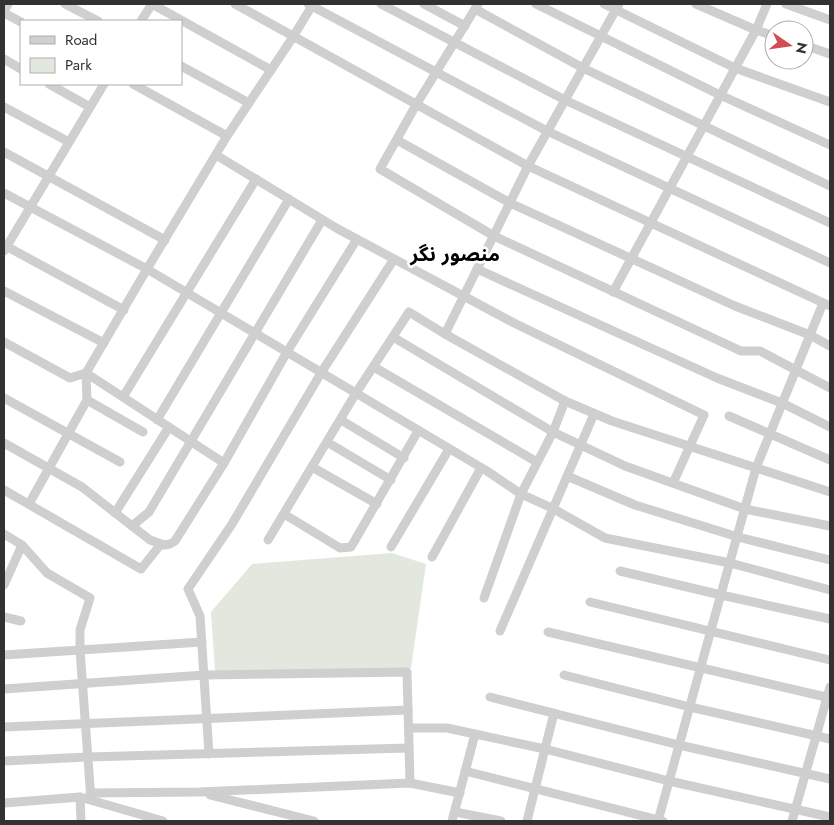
<svg xmlns="http://www.w3.org/2000/svg" width="834" height="825" viewBox="0 0 834 825" font-family="Jost,'Noto Sans Arabic',sans-serif">
  <rect width="100%" height="100%" fill="#fff"/>
  <path fill="#e2e8dd" d="M392,553L426,564L411,668L215,671L211,612L252,564Z"/>
  <g fill="none" stroke-linecap="round" stroke-linejoin="round">
    <g stroke="#cfcfcf" stroke-width="9">
      <path d="M65,4L98,21"/>
      <path d="M152,4L271,70"/>
      <path d="M235,4L528,166L830,306"/>
      <path d="M308,4L547,131L830,263"/>
      <path d="M381,4L565,100L830,223"/>
      <path d="M424,4L465,26"/>
      <path d="M478,4L416,105L380,169L494,236L741,351H760L830,388"/>
      <path d="M536,4L720,95L830,145"/>
      <path d="M604,4L735,68L830,102"/>
      <path d="M619,4L528,166L445,334L565,401L612,421L830,492"/>
      <path d="M696,4L756,30L774,36"/>
      <path d="M786,4L830,20"/>
      <path d="M475,9L583,68L830,186"/>
      <path d="M4,11L8,4"/>
      <path d="M4,13L21,22"/>
      <path d="M141,21L152,4"/>
      <path d="M804,45L830,54"/>
      <path d="M4,59L21,69"/>
      <path d="M181,66L249,103"/>
      <path d="M49,84L90,107"/>
      <path d="M133,84L227,136"/>
      <path d="M4,107L69,142"/>
      <path d="M397,140L510,203L735,306L810,335L830,346"/>
      <path d="M4,152L165,240"/>
      <path d="M216,155L338,229L514,323L704,415L673,483"/>
      <path d="M4,193L147,269L487,471L521,494L552,508L605,538L730,563L830,590"/>
      <path d="M4,245L124,310"/>
      <path d="M4,251L104,84"/>
      <path d="M477,269L717,378L782,403L830,427"/>
      <path d="M4,291L104,343"/>
      <path d="M613,292L756,30L767,4"/>
      <path d="M393,337L553,432L625,466L745,509L830,526"/>
      <path d="M4,342L70,378L86,373L147,269L227,136L293,37L313,4"/>
      <path d="M374,367L537,462"/>
      <path d="M86,373L224,463L287,352L357,239"/>
      <path d="M123,397L256,179"/>
      <path d="M4,398L120,462"/>
      <path d="M87,400L143,432"/>
      <path d="M729,416L830,460"/>
      <path d="M157,420L289,199"/>
      <path d="M341,420L404,458"/>
      <path d="M327,442L391,480"/>
      <path d="M4,443L82,487L150,540L164,545L170,544L175,541L224,463"/>
      <path d="M312,467L377,504"/>
      <path d="M567,476L635,505L738,537L830,560"/>
      <path d="M4,490L141,569L161,544"/>
      <path d="M29,504L87,400L86,373"/>
      <path d="M115,513L169,427"/>
      <path d="M284,514L340,548L351,547L418,431"/>
      <path d="M132,526L149,512L322,220"/>
      <path d="M4,534L22,545L47,573L90,598L80,630V650L91,800"/>
      <path d="M268,540L356,393L409,312L445,334"/>
      <path d="M391,547L449,449"/>
      <path d="M432,557L481,468"/>
      <path d="M620,571L721,595L830,619"/>
      <path d="M4,585L22,545"/>
      <path d="M484,598L521,494L553,432L565,401"/>
      <path d="M590,602L830,660"/>
      <path d="M4,617L21,621"/>
      <path d="M500,631L594,414"/>
      <path d="M548,632L830,698"/>
      <path d="M4,655L202,642"/>
      <path d="M564,675L690,707L830,739"/>
      <path d="M4,689L204,675L407,672L410,783"/>
      <path d="M490,697L679,745L830,779"/>
      <path d="M4,727L408,710"/>
      <path d="M409,728H447L545,749L669,781L830,817"/>
      <path d="M209,754L200,616L188,589L232,524L321,373L394,259"/>
      <path d="M4,761L88,757L409,748"/>
      <path d="M465,771L663,821"/>
      <path d="M90,793L199,792L410,783L460,793"/>
      <path d="M210,795L314,821"/>
      <path d="M80,797L81,821"/>
      <path d="M4,803L80,797L163,821"/>
      <path d="M455,812L501,821"/>
      <path d="M452,821L475,734"/>
      <path d="M527,821L554,713"/>
      <path d="M658,821L756,468L823,303"/>
      <path d="M792,821L830,687"/>
    </g>
  </g>
  <g text-anchor="middle" stroke-width="5" stroke-linejoin="round" paint-order="stroke">
    <g font-size="20" font-weight="bold" fill="#000" stroke="#fff">
      <text x="455" y="261">منصور نگر</text>
    </g>
  </g>
  <rect width="834" height="825" fill="none" stroke="#323232" stroke-width="10"/>
  <rect x="20" y="20" width="162" height="65" fill="#ffffff" stroke="#adadad"/>
  <rect x="30" y="36" width="25" height="8" fill="#cfcfcf" stroke="#adadad"/>
  <text x="65" y="45" font-size="15" fill="#323232">Road</text>
  <rect x="30" y="58" width="25" height="15" fill="#e2e8dd" stroke="#adadad"/>
  <text x="65" y="70" font-size="15" fill="#323232">Park</text>
  <g transform="translate(789 45) rotate(103)"><circle r="24" fill="#ffffff" stroke="#adadad"/>
  <path d="M0-4L9 19L0 12L-9 19Z" fill="#d04d53"/>
  <text y="-8" font-size="14" font-weight="bold" text-anchor="middle" fill="#323232">N</text>
  </g>
</svg>
